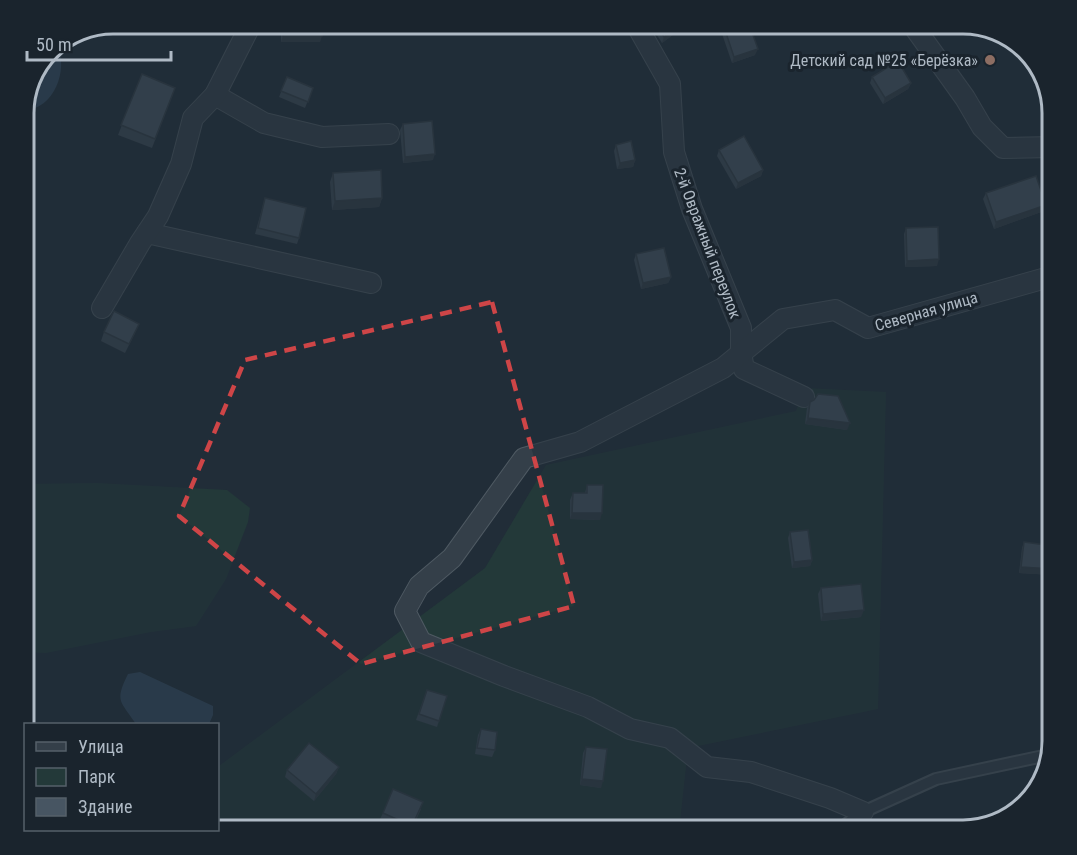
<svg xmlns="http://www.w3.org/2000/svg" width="1077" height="855" viewBox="0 0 1077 855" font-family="'Roboto Condensed',sans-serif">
  <rect width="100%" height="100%" fill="#212d38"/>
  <g fill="#233939">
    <path d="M805,388L886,392L878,709L688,748L679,831H190L218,830L219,766L485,568L546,465L796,411Z"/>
    <path d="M97,483L227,490L250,508L248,522L226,579L196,626L151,632L46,653L24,652V484Z"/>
  </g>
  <g fill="#344b60">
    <path d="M57,45C69,69 54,110 24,110L54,46Z"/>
    <path d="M140,672L213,706V715L209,724H136C121,701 114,702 128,674Z"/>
  </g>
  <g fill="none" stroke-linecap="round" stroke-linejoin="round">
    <defs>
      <path id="service" d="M837,831L863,812L936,779L1048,755"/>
      <g id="minor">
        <path d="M636,24L670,84L674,152L692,209L741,328V353L744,369L804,397"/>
        <path d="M912,24L965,98L982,127L1003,148L1053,147"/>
        <path d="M215,95L264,123L322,137L389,134"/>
        <path d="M147,233L371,283"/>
        <path d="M102,308L140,243L158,216L181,164L193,118L215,95L251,24"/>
        <path d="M863,812L830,798L751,772L707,767L670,738L630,729L588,707L504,676L421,642L405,611L419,586L452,558L524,458L580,442L723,368L783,319L835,310L868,328L1053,276"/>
      </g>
    </defs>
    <use href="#service" stroke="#4f5a63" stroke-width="14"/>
    <use href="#minor" stroke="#4f5a63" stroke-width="22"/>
    <use href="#service" stroke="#343f49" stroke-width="10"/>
    <use href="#minor" stroke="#343f49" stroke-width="20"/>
  </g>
  <g fill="#3d4954">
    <path d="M281,24H322L320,42H281Z"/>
    <path d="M650,24H680V25L678,31L662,43Z"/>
    <path d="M723,24L755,55L732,63L721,31Z"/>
    <path d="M142,74L175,88L152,148L118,135Z"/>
    <path d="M287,77L313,88L305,108L279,97Z"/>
    <path d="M872,77L911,83L908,89L883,104L870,83Z"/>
    <path d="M403,124L433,160L403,163L400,130Z"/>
    <path d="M616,145L635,160L633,167L617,169L614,151Z"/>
    <path d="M719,150L763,170L761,176L736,189L717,156Z"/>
    <path d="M333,173L382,198L379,207L332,210L330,182Z"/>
    <path d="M986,193L1046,205L1044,211L994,229L983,199Z"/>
    <path d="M265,198L299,238L297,244L255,234Z"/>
    <path d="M906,228L937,266L905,267L904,234Z"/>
    <path d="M636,254L671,277L668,283L641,289L634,260Z"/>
    <path d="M104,332L135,333L125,353L101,341Z"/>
    <path d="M810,402L847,430L805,424L807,408Z"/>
    <path d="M587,485L600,520L570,519V500L573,493H585Z"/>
    <path d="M790,532L812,560L810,566L792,568L788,538Z"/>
    <path d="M1024,542L1053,546V575L1019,573L1022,548Z"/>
    <path d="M821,588L861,617L821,621L818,594Z"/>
    <path d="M427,690L447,696L437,727L416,720Z"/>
    <path d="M481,729L495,750L492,757L475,754L478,735Z"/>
    <path d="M586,747L601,788L580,785L583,753Z"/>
    <path d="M339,767L336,774L314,801L285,777L287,770Z"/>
    <path d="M421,809L411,831H407L380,819L383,813Z"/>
  </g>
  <g fill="#323c45">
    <path d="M680,25L678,31L662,43L664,37Z"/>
    <path d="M283,36H322L320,42H281Z"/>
    <path d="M758,49L755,55L732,63L734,57Z"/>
    <path d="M911,83L908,89L883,104L885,98Z"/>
    <path d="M435,154L433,160L403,163L405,157Z"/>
    <path d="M635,160L633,167L617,169L620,163Z"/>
    <path d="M763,170L761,176L736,189L738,183Z"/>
    <path d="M382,198L379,207L332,210L335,201Z"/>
    <path d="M1046,205L1044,211L994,229L996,222Z"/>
    <path d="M939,259L937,266L905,267L907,261Z"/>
    <path d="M671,277L668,283L641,289L643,283Z"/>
    <path d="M808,418L850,423L847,430L805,424Z"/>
    <path d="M572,513H602L600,520L570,519Z"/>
    <path d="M812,560L810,566L792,568L794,562Z"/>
    <path d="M1021,567L1053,569V575L1019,573Z"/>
    <path d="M864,610L861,617L821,621L823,614Z"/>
    <path d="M339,767L336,774L314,801L316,794Z"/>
    <path d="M582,779L603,781L601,788L580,785Z"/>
  </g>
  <g fill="#475562" stroke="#323c45" stroke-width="1.5">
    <rect x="283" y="24" width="39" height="12"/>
    <path d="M656,24H680V25L664,37Z"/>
    <path d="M723,24H749L758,49L734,57Z"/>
    <path d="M898,61L911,83L885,98L872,77Z"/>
    <path d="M142,74L175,88L155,139L121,125Z"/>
    <path d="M287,77L313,88L308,102L281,91Z"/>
    <path d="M432,121L435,154L405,157L403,124Z"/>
    <path d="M744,136L763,170L738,183L719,150Z"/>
    <path d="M631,141L635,160L620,163L616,145Z"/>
    <path d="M381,170L382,198L335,201L333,173Z"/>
    <path d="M1036,176L1046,205L996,222L986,193Z"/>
    <path d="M265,198L306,208L299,238L258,228Z"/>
    <path d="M938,227L939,259L907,261L906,228Z"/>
    <path d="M664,248L671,277L643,283L636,254Z"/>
    <path d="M114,311L139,324L129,344L104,332Z"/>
    <path d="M818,394L838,396L850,423L808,418L810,402L814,400Z"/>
    <path d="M587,485H603L602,513H572L573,493H587Z"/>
    <path d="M808,530L812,560L794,562L790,532Z"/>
    <path d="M1024,542L1053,546V569L1021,567Z"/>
    <path d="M861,584L864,610L823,614L821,588Z"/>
    <path d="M427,690L447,696L439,721L419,714Z"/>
    <path d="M481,729L497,732L495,750L477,748Z"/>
    <path d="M309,743L339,767L316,794L287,770Z"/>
    <path d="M586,747L607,749L603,781L582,779Z"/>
    <path d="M393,789L423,802L412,826L383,813Z"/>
  </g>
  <path d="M0 0H1077V855H0ZM492,302L574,606L361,664L179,516L245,360Z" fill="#212d38" fill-opacity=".55" fill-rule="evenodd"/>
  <path fill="none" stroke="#ce4547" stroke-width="4.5" stroke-dasharray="12 8" stroke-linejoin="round" d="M492,302L574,606L361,664L179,516L245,360Z"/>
  <circle fill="#8d6e63" stroke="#1a242d" stroke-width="2" cx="990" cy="60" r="6"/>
  <g text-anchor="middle" stroke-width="6" stroke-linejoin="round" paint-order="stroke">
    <g font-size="16" fill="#afbac5" stroke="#1a242d" text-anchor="end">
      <text x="978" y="66">Детский сад №25 «Берёзка»</text>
    </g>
    <g font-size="16" fill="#afbac5" stroke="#1a242d">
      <text transform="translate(708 243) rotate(69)" y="6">2-й Овражный переулок</text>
      <text transform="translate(926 311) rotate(-16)" y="6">Северная улица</text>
    </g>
  </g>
  <path d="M0 0H1077V855H0ZM113 34H963A79 79 0 0 1 1042 113V741A79 79 0 0 1 963 820H113A79 79 0 0 1 34 741V113A79 79 0 0 1 113 34Z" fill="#1a242d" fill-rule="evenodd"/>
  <path fill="none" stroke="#afbac5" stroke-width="3" d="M113 34H963A79 79 0 0 1 1042 113V741A79 79 0 0 1 963 820H113A79 79 0 0 1 34 741V113A79 79 0 0 1 113 34Z"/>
  <rect x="24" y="723" width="195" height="108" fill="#1a242d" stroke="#56606a" stroke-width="1.5"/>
  <rect x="36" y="742" width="30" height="9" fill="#343f49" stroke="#56606a" stroke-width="1.5"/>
  <text x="78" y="753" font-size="18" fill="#afbac5">Улица</text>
  <rect x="36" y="768" width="30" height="18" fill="#233939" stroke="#56606a" stroke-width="1.5"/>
  <text x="78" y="783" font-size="18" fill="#afbac5">Парк</text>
  <rect x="36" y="798" width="30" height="18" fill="#475562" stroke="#56606a" stroke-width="1.5"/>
  <text x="78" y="813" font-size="18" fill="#afbac5">Здание</text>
  <path d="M27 51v9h144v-9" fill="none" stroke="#afbac5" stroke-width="3"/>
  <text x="36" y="51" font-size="18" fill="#afbac5" stroke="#1a242d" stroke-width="4.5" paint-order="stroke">50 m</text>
</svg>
